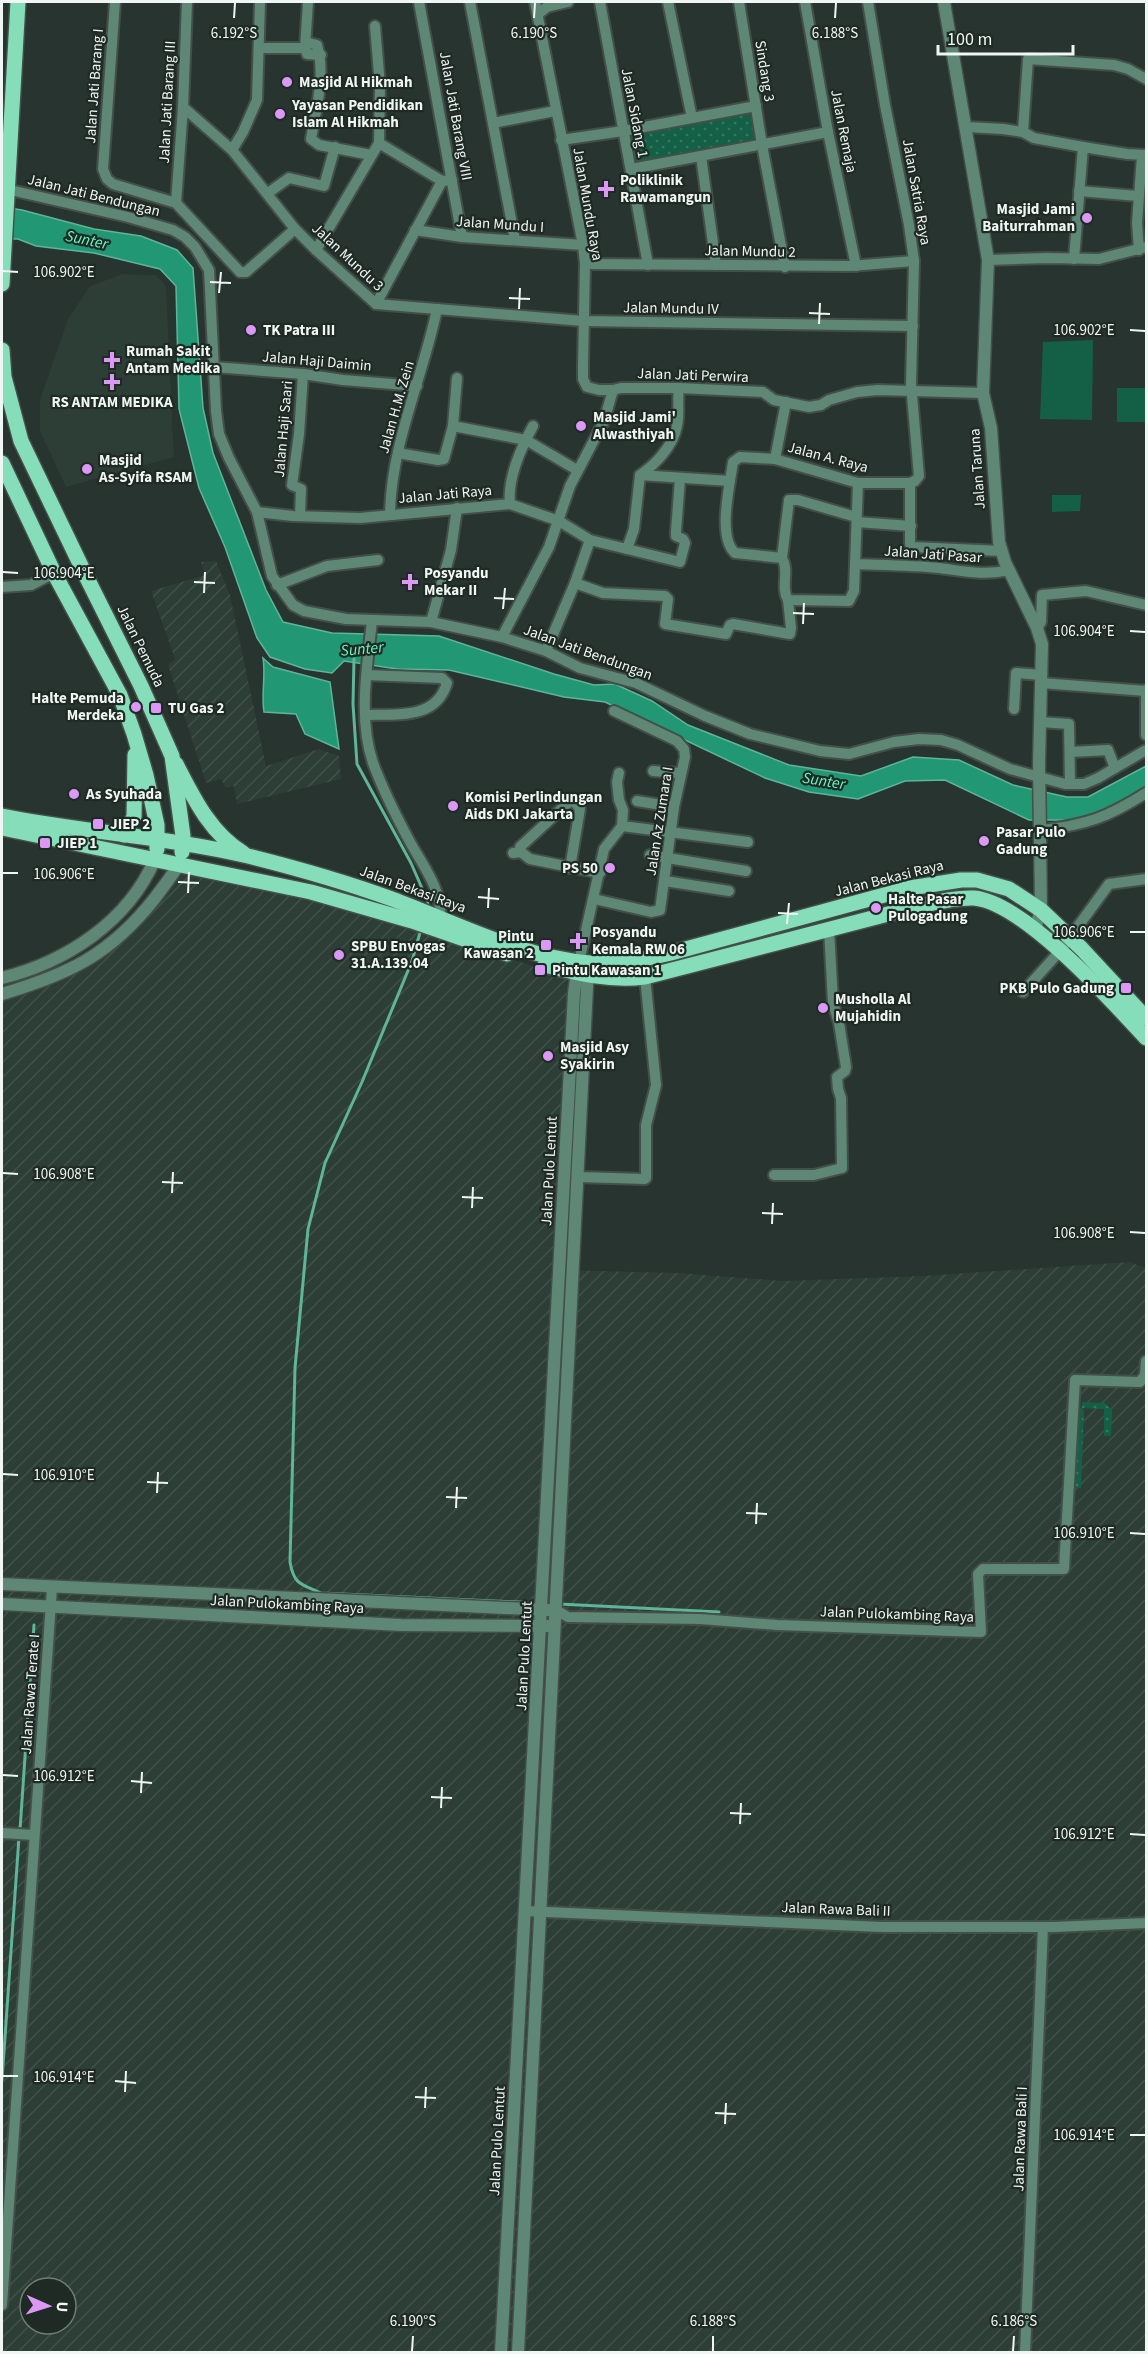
<svg xmlns="http://www.w3.org/2000/svg" width="1148" height="2354" viewBox="0 0 1148 2354" font-family="'Source Sans 3',sans-serif">
  <defs>
    <pattern id="industrial-furrows" width="10" height="10" patternUnits="userSpaceOnUse" patternTransform="scale(1.5)"><rect width="10" height="10" fill="#2c3e36"/><path d="M-1 1l2-2M0 10L10 0M9 11l2-2" fill="none" stroke="#41514a"/></pattern>
    <pattern id="park-dots" width="8" height="8" patternUnits="userSpaceOnUse" patternTransform="scale(1.5)"><rect width="8" height="8" fill="#146047"/><path d="M2 2h.1M6 6h.1" fill="none" stroke="#367762" stroke-width="1.8" stroke-linecap="round"/></pattern>
  </defs>
  <rect width="100%" height="100%" fill="#28342f"/>
  <path fill="#2c3e36" d="M123,274L155,275L163,282L166,288L174,457L66,487L40,431V400L68,319L90,286Z"/>
  <g fill="url(#industrial-furrows)" fill-rule="evenodd">
    <path d="M216,561L230,595L266,766L319,749L339,756L341,779L237,804L234,786L226,788L221,779L206,783L168,665L175,659L151,591L205,575L201,562Z"/>
    <path d="M176,872L305,890L569,978L558,1270L678,1273L782,1281L922,1276L1129,1262L1146,1268V2352H2V993L73,970L134,921ZM30,2288H66V2324H30Z"/>
  </g>
  <g fill="url(#park-dots)">
    <path d="M751,110L756,143L636,163L630,131Z"/>
    <path d="M1082,1402L1105,1403L1112,1410L1111,1436H1104V1409L1082,1408Z"/>
    <path d="M1079,1409L1084,1410L1081,1488L1075,1487Z"/>
  </g>
  <g fill="#146047">
    <path d="M1093,340L1092,420L1040,419L1043,342Z"/>
    <rect x="1117" y="388" width="29" height="34"/>
    <path d="M1052,495H1081L1080,511L1052,512Z"/>
  </g>
  <g fill="#219873" stroke="#5fb499" stroke-width="1.5">
    <path d="M2,207L22,210L94,229L141,236L177,250L193,268L203,408L213,453L266,590L283,622L332,633L439,636L554,674L594,685L615,684L652,701L688,725L789,765L861,776L913,757L959,760L1013,785L1067,797H1088L1146,766V788L1123,805L1075,820H1029L945,780L905,781L858,799L809,792L765,778L605,702L564,697L449,670L397,669L344,661L332,673L305,669L270,657L257,638L225,547L199,488L179,409L176,286L160,269L94,253L36,246L18,239H2Z"/>
    <path d="M263,658L273,667L330,682L339,749L305,734L296,714L264,712C261,694 266,676 263,658Z"/>
  </g>
  <g fill="none" stroke-linecap="round" stroke-linejoin="round">
    <g stroke="#5fb499" stroke-width="3">
      <path d="M354,659L353,704L357,764L411,863L428,902L427,908"/>
      <path d="M421,929L412,961L362,1082L325,1163L308,1229L295,1368L290,1562C294,1585 301,1584 321,1593L538,1603"/>
      <path d="M559,1604L719,1612"/>
      <path d="M20,1830L34,1625"/>
      <path d="M2,2080L19,1837"/>
    </g>
    <defs>
      <g id="minor">
        <path d="M115,2L103,169L107,179L113,184L176,203L240,272H246L295,229"/>
        <path d="M308,2L305,48L307,54L321,55"/>
        <path d="M419,2L462,237"/>
        <path d="M470,2L515,240"/>
        <path d="M535,2L583,245L585,264L583,366V379L587,387L599,390H613L621,388H679L763,392L774,400L809,407L821,405L829,400L857,392L878,390L983,393"/>
        <path d="M600,2L648,265"/>
        <path d="M668,2L692,118"/>
        <path d="M739,2L762,145L785,267"/>
        <path d="M805,2L828,132L856,266"/>
        <path d="M538,14L547,7L568,2"/>
        <path d="M306,42L317,45C326,75 316,109 311,139L319,145L371,155"/>
        <path d="M259,48H305"/>
        <path d="M183,107L232,150L295,229L316,250L376,304L583,321L913,326"/>
        <path d="M493,123L555,111"/>
        <path d="M967,127L1003,129L1023,132L1034,138L1083,147L1127,154L1146,155"/>
        <path d="M1023,132L1028,59L1114,65L1128,69L1146,79"/>
        <path d="M561,140L623,131L756,106"/>
        <path d="M379,143L442,181"/>
        <path d="M232,150L243,132L257,100L260,2"/>
        <path d="M701,156L716,265"/>
        <path d="M631,169L828,132"/>
        <path d="M6,189L128,217L173,230L185,237L195,247L209,270L216,411L219,434L229,458L257,512L272,576L293,605L304,611L346,619L431,622L502,637L546,651L580,668L636,683L705,716L750,734L820,751L849,754L894,742L919,739L941,740L958,745L1010,769L1065,784H1084L1098,778L1146,750"/>
        <path d="M1079,191L1138,196"/>
        <path d="M268,193L289,178L324,186L335,147"/>
        <path d="M176,203L183,107L187,2"/>
        <path d="M415,230L462,237L583,245"/>
        <path d="M316,250L379,143L380,86L375,26"/>
        <path d="M1139,250L1137,223L1142,156"/>
        <path d="M1074,259L1083,147"/>
        <path d="M988,260L1047,258L1099,259L1146,247"/>
        <path d="M585,264L850,266L914,261"/>
        <path d="M376,304L442,181L452,180"/>
        <path d="M214,367L303,374L343,380L417,386"/>
        <path d="M453,426L457,378"/>
        <path d="M398,453L438,460L444,459L453,426L526,440L577,470"/>
        <path d="M775,459L786,402"/>
        <path d="M640,475C656,464 673,446 677,426C680,413 677,401 679,388"/>
        <path d="M858,483L854,591L849,601L788,600C780,587 790,571 782,558L735,553C717,537 730,484 733,462L740,457L775,459L858,483H910L915,481L919,476L911,384L914,261L909,225L885,105L868,2"/>
        <path d="M910,483V544L913,547L1001,551"/>
        <path d="M510,504C507,478 521,448 533,426"/>
        <path d="M257,512L293,516L360,518L510,504L559,521L590,540L627,549L634,529L640,475L730,481"/>
        <path d="M390,514C391,444 423,377 437,309"/>
        <path d="M300,516L301,489L292,485L299,434L303,374"/>
        <path d="M857,522L911,526"/>
        <path d="M627,549L680,562L685,543L683,539L676,536V531L680,479"/>
        <path d="M782,558L789,500H798L856,517"/>
        <path d="M855,564C883,565 912,565 939,568C963,571 985,576 1009,570"/>
        <path d="M575,583L603,593L665,596L668,599L665,624L726,634L730,625L733,624L790,634L791,628L788,600"/>
        <path d="M277,585L327,566L378,560"/>
        <path d="M2,587L31,585L54,573"/>
        <path d="M372,621C367,667 358,719 373,763C383,790 396,816 410,842C422,864 443,891 440,918"/>
        <path d="M431,622L451,550L457,508"/>
        <path d="M1037,628L1041,622L1042,595L1086,591L1146,605"/>
        <path d="M502,637L549,547L570,486L604,421L613,390"/>
        <path d="M546,651L575,583L590,540"/>
        <path d="M1041,683L1146,691"/>
        <path d="M1146,690V735"/>
        <path d="M1014,709L1016,673L1041,675"/>
        <path d="M366,715C397,714 436,720 447,683L442,678L367,675"/>
        <path d="M1040,722L1069,724L1070,784"/>
        <path d="M1071,752L1108,750L1115,768"/>
        <path d="M653,771L680,773"/>
        <path d="M637,801L674,807"/>
        <path d="M622,826L748,842"/>
        <path d="M1041,830C1087,825 1108,817 1146,793"/>
        <path d="M521,852L520,847L570,801L573,800L580,809L570,868"/>
        <path d="M513,853L521,852L530,859L600,873"/>
        <path d="M650,855L746,871"/>
        <path d="M665,881L729,891"/>
        <path d="M594,899L651,912L660,910L674,807L685,757L684,749L677,741L614,711"/>
        <path d="M579,962L604,849L622,826L623,810L619,800L617,782L619,773"/>
        <path d="M1023,992L1060,951L1109,884L1146,879"/>
        <path d="M774,1175H814L842,1168L841,1098L838,1089L837,1077L845,1071L846,1067L839,1023L833,1003L829,929"/>
        <path d="M579,1177L645,1179L646,1178V1125L656,1085L645,977"/>
        <path d="M556,1610L568,1617L700,1619L777,1625L981,1632L978,1574L983,1569H1064L1075,1380L1140,1382L1145,1375L1146,1361"/>
        <path d="M2,1833L34,1835"/>
        <path d="M525,1911L882,1927H1054L1146,1923"/>
        <path d="M2,2305L52,1588"/>
        <path d="M1025,2352L1043,1927"/>
      </g>
      <g id="tertiary">
        <path d="M944,2L988,260L983,393L991,428L999,542L1005,562L1037,628L1042,644L1039,764L1041,910L1035,929"/>
        <path d="M2,978C66,962 128,922 155,859"/>
        <path d="M2,994C69,974 110,955 155,898C163,887 172,876 179,864"/>
        <path d="M2,1584L549,1610"/>
        <path d="M2,1604L401,1625L548,1626"/>
        <path d="M501,2352L574,993L578,964"/>
        <path d="M518,2352L588,967"/>
      </g>
      <g id="primary">
        <path d="M2,284L18,2"/>
        <path d="M2,350L4,377L21,441L84,572L141,686L172,756L183,836L182,852"/>
        <path d="M2,463L54,573L120,695L134,734L146,775L157,825V849"/>
        <path d="M176,764C193,797 210,833 243,853"/>
        <path d="M2,816C83,832 167,837 248,856C296,868 345,882 392,899C454,922 523,958 590,963C617,965 645,959 671,953L910,888L961,880H977L1009,889L1041,910L1082,949L1146,1018"/>
        <path d="M2,828L311,892L412,921L507,954"/>
        <path d="M124,835L134,817L135,755"/>
        <path d="M545,965C579,974 610,981 645,977L915,907C934,903 954,897 974,898C1023,902 1112,1001 1146,1038"/>
      </g>
    </defs>
    <use href="#minor" stroke="#444f4a" stroke-width="14"/>
    <use href="#tertiary" stroke="#444f4a" stroke-width="15"/>
    <use href="#primary" stroke="#444f4a" stroke-width="18"/>
    <use href="#minor" stroke="#5e8775" stroke-width="10"/>
    <use href="#tertiary" stroke="#5e8775" stroke-width="12"/>
    <use href="#primary" stroke="#85ddb9" stroke-width="15"/>
  </g>
  <path fill="none" stroke="#eff6f3" stroke-width="2" d="M234,18L235,3M534,18L535,3M835,18L836,3M3,271L18,272M210,282L231,283M219,293L221,272M509,298L530,299M519,309L520,288M809,313L830,314M819,324L820,303M1130,330L1145,331M3,572L18,573M194,582L215,583M204,593L205,572M494,598L514,599M503,609L505,588M793,613L814,614M803,624L804,603M1130,631L1145,632M3,873H18M178,882L199,883M188,893L189,872M478,897L499,899M488,908L489,888M778,913L798,914M787,924L789,903M1130,932H1145M3,1173L18,1174M162,1182L183,1183M172,1193L173,1172M462,1197L483,1198M472,1208L473,1187M762,1213L783,1214M772,1224L773,1203M1130,1232L1145,1233M3,1474L18,1475M147,1482L168,1483M157,1493L158,1472M446,1497L467,1498M456,1508L457,1487M746,1513L767,1514M756,1524L757,1503M1130,1533L1145,1534M3,1775L18,1776M131,1781L152,1783M141,1793L142,1772M431,1797L452,1798M441,1808L442,1787M730,1813L751,1814M740,1824L741,1803M1130,1834L1145,1835M3,2076H18M115,2081L136,2083M125,2092L126,2071M415,2097L436,2098M425,2108L426,2087M715,2113L736,2114M725,2124L726,2103M1130,2135H1145M412,2351L413,2336M713,2351V2336M1013,2351L1014,2336"/>
  <g fill="#db99f5" stroke="#1f2a25" stroke-width="2">
    <circle cx="287" cy="82" r="6"/>
    <circle cx="280" cy="114" r="6"/>
    <path d="M603 180h6v6h6v6h-6v6h-6v-6h-6v-6h6z"/>
    <circle cx="1087" cy="218" r="6"/>
    <circle cx="251" cy="330" r="6"/>
    <path d="M109 351h6v6h6v6h-6v6h-6v-6h-6v-6h6z"/>
    <path d="M109 373h6v6h6v6h-6v6h-6v-6h-6v-6h6z"/>
    <circle cx="581" cy="426" r="6"/>
    <circle cx="87" cy="469" r="6"/>
    <path d="M407 573h6v6h6v6h-6v6h-6v-6h-6v-6h6z"/>
    <circle cx="136" cy="707" r="6"/>
    <rect x="150" y="702" width="12" height="12" rx="3"/>
    <circle cx="74" cy="794" r="6"/>
    <circle cx="453" cy="806" r="6"/>
    <rect x="92" y="818" width="12" height="12" rx="3"/>
    <circle cx="984" cy="841" r="6"/>
    <rect x="39" y="837" width="12" height="12" rx="3"/>
    <circle cx="610" cy="868" r="6"/>
    <circle cx="876" cy="908" r="6"/>
    <path d="M575 932h6v6h6v6h-6v6h-6v-6h-6v-6h6z"/>
    <rect x="540" y="939" width="12" height="12" rx="3"/>
    <circle cx="339" cy="955" r="6"/>
    <rect x="534" y="964" width="12" height="12" rx="3"/>
    <rect x="1120" y="982" width="12" height="12" rx="3"/>
    <circle cx="823" cy="1008" r="6"/>
    <circle cx="548" cy="1056" r="6"/>
  </g>
  <g text-anchor="middle" stroke-width="4.5" stroke-linejoin="round" paint-order="stroke">
    <g font-size="15" fill="#eff6f3" stroke="#1f2a25">
      <text transform="translate(765 71) rotate(81)" y="5">Sindang 3</text>
      <text transform="translate(94 86) rotate(-86)" y="5">Jalan Jati Barang I</text>
      <text transform="translate(167 102) rotate(-87)" y="5">Jalan Jati Barang III</text>
      <text transform="translate(635 113) rotate(79)" y="5">Jalan Sidang 1</text>
      <text transform="translate(456 116) rotate(80)" y="5">Jalan Jati Barang VIII</text>
      <text transform="translate(844 131) rotate(79)" y="5">Jalan Remaja</text>
      <text transform="translate(917 192) rotate(80)" y="5">Jalan Satria Raya</text>
      <text transform="translate(94 195) rotate(14)" y="5">Jalan Jati Bendungan</text>
      <text transform="translate(588 204) rotate(80)" y="5">Jalan Mundu Raya</text>
      <text transform="translate(500 224) rotate(4)" y="5">Jalan Mundu I</text>
      <text transform="translate(750 251) rotate(1)" y="5">Jalan Mundu 2</text>
      <text transform="translate(348 257) rotate(43)" y="5">Jalan Mundu 3</text>
      <text transform="translate(671 308) rotate(1)" y="5">Jalan Mundu IV</text>
      <text transform="translate(317 361) rotate(5)" y="5">Jalan Haji Daimin</text>
      <text transform="translate(693 375) rotate(2)" y="5">Jalan Jati Perwira</text>
      <text transform="translate(396 407) rotate(-74)" y="5">Jalan H.M. Zein</text>
      <text transform="translate(283 429) rotate(-85)" y="5">Jalan Haji Saari</text>
      <text transform="translate(828 457) rotate(15)" y="5">Jalan A. Raya</text>
      <text transform="translate(977 469) rotate(-94)" y="5">Jalan Taruna</text>
      <text transform="translate(445 494) rotate(-5)" y="5">Jalan Jati Raya</text>
      <text transform="translate(933 554) rotate(4)" y="5">Jalan Jati Pasar</text>
      <text transform="translate(141 646) rotate(64)" y="5">Jalan Pemuda</text>
      <text transform="translate(588 652) rotate(20)" y="5">Jalan Jati Bendungan</text>
      <text transform="translate(659 821) rotate(-81)" y="5">Jalan Az Zumara I</text>
      <text transform="translate(889 878) rotate(-14)" y="5">Jalan Bekasi Raya</text>
      <text transform="translate(413 889) rotate(20)" y="5">Jalan Bekasi Raya</text>
      <text transform="translate(549 1171) rotate(-87)" y="5">Jalan Pulo Lentut</text>
      <text transform="translate(287 1604) rotate(3)" y="5">Jalan Pulokambing Raya</text>
      <text transform="translate(897 1614) rotate(2)" y="5">Jalan Pulokambing Raya</text>
      <text transform="translate(524 1656) rotate(-87)" y="5">Jalan Pulo Lentut</text>
      <text transform="translate(30 1694) rotate(-86)" y="5">Jalan Rawa Terate I</text>
      <text transform="translate(836 1909) rotate(2)" y="5">Jalan Rawa Bali II</text>
      <text transform="translate(1020 2139) rotate(-88)" y="5">Jalan Rawa Bali I</text>
      <text transform="translate(497 2141) rotate(-87)" y="5">Jalan Pulo Lentut</text>
    </g>
    <g font-size="15" font-weight="bold" fill="#eff6f3" stroke="#1f2a25" text-anchor="start">
      <text x="299" y="87">Masjid Al Hikmah</text>
      <text x="292" y="110">Yayasan Pendidikan<tspan x="292" dy="17">Islam Al Hikmah</tspan></text>
      <text x="620" y="185">Poliklinik<tspan x="620" dy="17">Rawamangun</tspan></text>
      <text x="1075" y="214" text-anchor="end">Masjid Jami<tspan x="1075" dy="17">Baiturrahman</tspan></text>
      <text x="263" y="335">TK Patra III</text>
      <text x="126" y="356">Rumah Sakit<tspan x="126" dy="17">Antam Medika</tspan></text>
      <text x="112" y="407" text-anchor="middle">RS ANTAM MEDIKA</text>
      <text x="593" y="422">Masjid Jami'<tspan x="593" dy="17">Alwasthiyah</tspan></text>
      <text x="99" y="465">Masjid<tspan x="99" dy="17">As-Syifa RSAM</tspan></text>
      <text x="424" y="578">Posyandu<tspan x="424" dy="17">Mekar II</tspan></text>
      <text x="124" y="703" text-anchor="end">Halte Pemuda<tspan x="124" dy="17">Merdeka</tspan></text>
      <text x="168" y="713">TU Gas 2</text>
      <text x="86" y="799">As Syuhada</text>
      <text x="465" y="802">Komisi Perlindungan<tspan x="465" dy="17">Aids DKI Jakarta</tspan></text>
      <text x="110" y="829">JIEP 2</text>
      <text x="996" y="837">Pasar Pulo<tspan x="996" dy="17">Gadung</tspan></text>
      <text x="57" y="848">JIEP 1</text>
      <text x="598" y="873" text-anchor="end">PS 50</text>
      <text x="888" y="904">Halte Pasar<tspan x="888" dy="17">Pulogadung</tspan></text>
      <text x="592" y="937">Posyandu<tspan x="592" dy="17">Kemala RW 06</tspan></text>
      <text x="534" y="941" text-anchor="end">Pintu<tspan x="534" dy="17">Kawasan 2</tspan></text>
      <text x="351" y="951">SPBU Envogas<tspan x="351" dy="17">31.A.139.04</tspan></text>
      <text x="552" y="975">Pintu Kawasan 1</text>
      <text x="1114" y="993" text-anchor="end">PKB Pulo Gadung</text>
      <text x="835" y="1004">Musholla Al<tspan x="835" dy="17">Mujahidin</tspan></text>
      <text x="560" y="1052">Masjid Asy<tspan x="560" dy="17">Syakirin</tspan></text>
    </g>
    <g font-size="16" font-style="italic" fill="#66f8c4" stroke="#1f2a25">
      <text transform="translate(87 239) rotate(12)" y="6">Sunter</text>
      <text transform="translate(362 648) rotate(-5)" y="6">Sunter</text>
      <text transform="translate(824 780) rotate(9)" y="6">Sunter</text>
    </g>
  </g>
  <g font-size="15" text-anchor="middle" fill="#eff6f3" stroke="#1f2a25" stroke-width="4.5" stroke-linejoin="round" paint-order="stroke">
    <text x="234" y="38">6.192°S</text>
    <text x="534" y="38">6.190°S</text>
    <text x="835" y="38">6.188°S</text>
    <text x="64" y="277">106.902°E</text>
    <text x="1084" y="335">106.902°E</text>
    <text x="64" y="578">106.904°E</text>
    <text x="1084" y="636">106.904°E</text>
    <text x="64" y="879">106.906°E</text>
    <text x="1084" y="937">106.906°E</text>
    <text x="64" y="1179">106.908°E</text>
    <text x="1084" y="1238">106.908°E</text>
    <text x="64" y="1480">106.910°E</text>
    <text x="1084" y="1538">106.910°E</text>
    <text x="64" y="1781">106.912°E</text>
    <text x="1084" y="1839">106.912°E</text>
    <text x="64" y="2082">106.914°E</text>
    <text x="1084" y="2140">106.914°E</text>
    <text x="413" y="2326">6.190°S</text>
    <text x="713" y="2326">6.188°S</text>
    <text x="1014" y="2326">6.186°S</text>
  </g>
  <rect width="1148" height="2354" fill="none" stroke="#eff6f3" stroke-width="6"/>
  <g transform="translate(48 2306) rotate(93)"><circle r="28" fill="#1f2a25" stroke="#727c77" stroke-width="1.5"/>
  <path d="M0-4.5L10 22L0 15L-10 22Z" fill="#db99f5"/>
  <text y="-9" font-size="16" font-weight="bold" text-anchor="middle" fill="#eff6f3">U</text>
  </g>
  <path d="M938 45v9h135v-9" fill="none" stroke="#eff6f3" stroke-width="3"/>
  <text x="947" y="45" font-size="18" fill="#eff6f3" stroke="#1f2a25" stroke-width="4.5" paint-order="stroke">100 m</text>
</svg>
